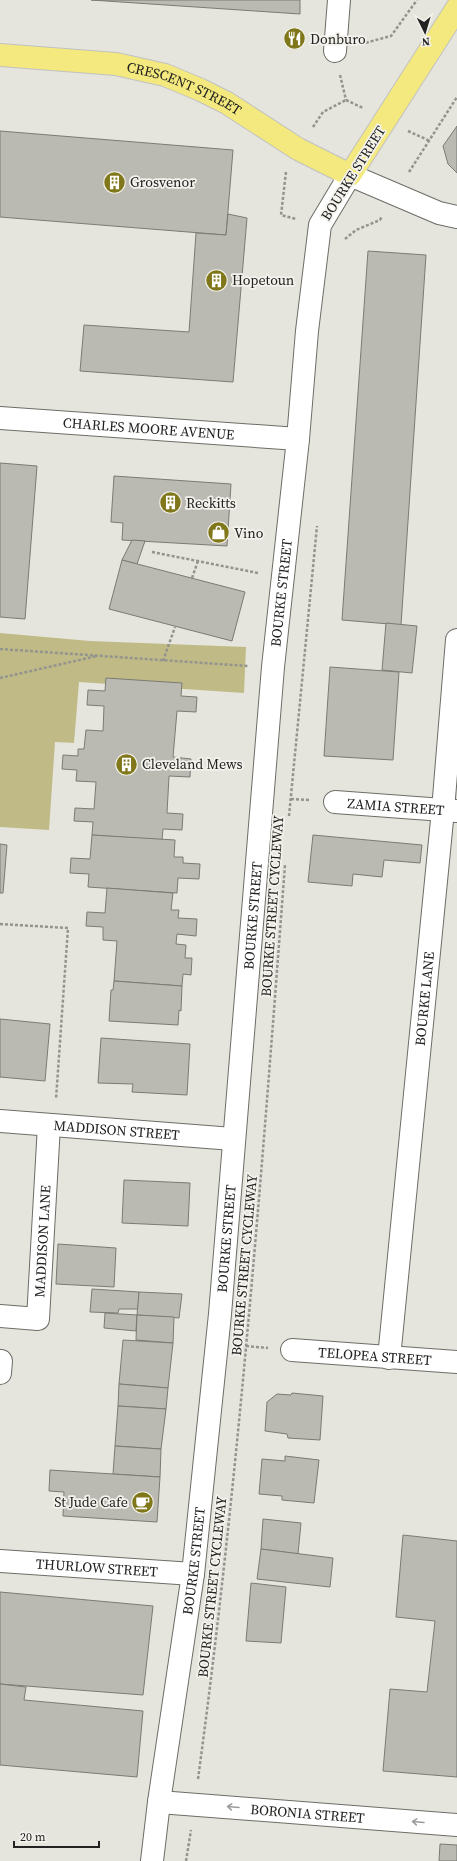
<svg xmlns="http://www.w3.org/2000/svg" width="457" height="1861" viewBox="0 0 457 1861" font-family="'Source Serif 4',serif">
  <rect width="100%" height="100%" fill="#e5e5de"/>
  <path fill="#c0bb86" d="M0,633L90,641L246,647L244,693L79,682L74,743L55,742L49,830L0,827Z"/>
  <g fill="#babab3" stroke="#7b7a74">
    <path d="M91,0H300V14Z"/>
    <path d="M457,126V173L448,164L443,146Z"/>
    <path d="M0,131L233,150L226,235L0,217Z"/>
    <path d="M228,214L247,218L233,382L80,371L84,325L189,332L196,233L226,235Z"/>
    <path d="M368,251L426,255L401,625L342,620Z"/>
    <path d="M0,463L37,466L25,619L0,617Z"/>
    <path d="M114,476L231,484L227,546L122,540L123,523L111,522Z"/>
    <path d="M132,540L145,541L137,564L122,560Z"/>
    <path d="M122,560L245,592L232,641L109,609Z"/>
    <path d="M386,623L417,626L412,673L382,670Z"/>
    <path d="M330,667L399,672L393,760L324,756Z"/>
    <path d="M106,678L182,683L181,696L197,697L196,712L177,711L173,757L191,759L190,777L169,776L167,813L183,814L182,830L163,829L162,840L92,835L93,822L74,821L75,808L94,809L96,782L76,781L77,770L62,769L63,755L78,756V749H84L86,730L103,731L104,706L87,705L88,690L105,691Z"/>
    <path d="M92,835L175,840L174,857H183V863L200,864L199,879L178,878L177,893L88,887L89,874L70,873L71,858L90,859Z"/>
    <path d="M313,835L422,845L420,863L384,860L382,877L353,874L352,886L308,882Z"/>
    <path d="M0,844L7,845L3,893H0Z"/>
    <path d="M107,888L173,893L171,910H179L178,918L197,919L196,936L177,934L176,944L186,945L185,958H192L191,975L183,974L182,986L114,981L117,941L103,940V927L86,926L87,912L105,913Z"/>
    <path d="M114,981L182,986L181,1011L179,1010L178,1025L109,1021L111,990H113Z"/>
    <path d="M0,1019L50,1024L45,1081L0,1077Z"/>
    <path d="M101,1038L190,1044L187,1095L132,1092L133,1084L98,1083Z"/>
    <path d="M124,1180L190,1183L188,1226L122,1223Z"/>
    <path d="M58,1244L116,1248L114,1287L56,1284Z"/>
    <path d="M92,1289L139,1292L138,1309H119L118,1313L90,1312Z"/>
    <path d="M139,1292L182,1294L179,1318L137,1315Z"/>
    <path d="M105,1313L137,1315L136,1331L104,1328Z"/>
    <path d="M137,1315L174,1317L173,1343L136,1340Z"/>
    <path d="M123,1340L173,1343L168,1388L119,1384Z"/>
    <path d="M119,1384L168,1388L166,1409L118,1406Z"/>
    <path d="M292,1393L323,1396L320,1440L288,1438L287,1434L265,1431L267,1402L277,1394L291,1395Z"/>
    <path d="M118,1406L166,1409L161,1449L115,1446Z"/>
    <path d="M115,1446L161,1449L160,1477L113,1474Z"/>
    <path d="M285,1456L319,1460L314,1503L282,1500V1496L259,1494L262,1459L285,1461Z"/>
    <path d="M50,1470L160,1477L157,1522L63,1516L64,1492L49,1491Z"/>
    <path d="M263,1519L301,1523L298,1554L261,1549Z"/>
    <path d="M403,1535L457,1541V1777L383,1771L390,1689L427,1692L435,1621L396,1617Z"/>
    <path d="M261,1549L333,1558L330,1587L257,1579Z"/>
    <path d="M251,1583L286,1587L281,1643L246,1641Z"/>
    <path d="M0,1592L153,1606L143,1695L0,1684Z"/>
    <path d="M0,1684L26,1687L24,1700L143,1711L137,1777L0,1765Z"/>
    <path d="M440,1844L457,1845V1861H439Z"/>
  </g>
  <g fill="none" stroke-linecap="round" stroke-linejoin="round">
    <defs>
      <g id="minor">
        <path d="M335,51L339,0"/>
        <path id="s1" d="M0,418L298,439"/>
        <path id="s2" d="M335,802L457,811"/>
        <path id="s3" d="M0,1121L233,1139"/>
        <path id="s4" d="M0,1316L38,1319L49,1125"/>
        <path id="s5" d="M292,1350L457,1362"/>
        <path id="s6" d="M389,1358L443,810L457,640"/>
        <path d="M0,1373L1,1361"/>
        <path id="s7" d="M0,1561L193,1574"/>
        <path id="s8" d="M159,1802L457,1825"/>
        <path id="s9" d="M152,1861L159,1802L193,1574L220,1314L273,667L298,439L307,331L320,225L350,175L439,213L457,217"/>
      </g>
      <g id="major">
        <path id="s10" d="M0,55L116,64L165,75L201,90L227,103L298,149L350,175L457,8"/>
      </g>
    </defs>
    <use href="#minor" stroke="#6d6d67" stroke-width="24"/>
    <use href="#major" stroke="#c1c1c1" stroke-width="24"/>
    <g stroke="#94948f" stroke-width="2.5" stroke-dasharray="3 2" stroke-linecap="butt">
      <path d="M361,44L391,36L417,0"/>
      <path d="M340,75L346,100"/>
      <path d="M346,100L363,108"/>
      <path d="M313,127L323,112L346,100"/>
      <path d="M408,131L430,141"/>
      <path d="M286,172L281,215L296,219"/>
      <path d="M409,172L457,97"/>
      <path d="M345,239L356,230L380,220L382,216"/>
      <path d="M152,552L258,573"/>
      <path d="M192,578L198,561"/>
      <path d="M0,649L248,666"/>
      <path d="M163,661L175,627"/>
      <path d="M0,678L97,656"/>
      <path d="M291,799L310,800"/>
      <path d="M289,816L317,526"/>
      <path d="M0,924L68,928L56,1099"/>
      <path d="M246,1346L268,1348"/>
      <path d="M198,1779C239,1476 262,1170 285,865"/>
      <path d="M186,1861L191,1830"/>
    </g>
    <use href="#minor" stroke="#fff" stroke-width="22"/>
    <use href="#major" stroke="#f4e97f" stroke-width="22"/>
  </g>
  <defs><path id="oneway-shaft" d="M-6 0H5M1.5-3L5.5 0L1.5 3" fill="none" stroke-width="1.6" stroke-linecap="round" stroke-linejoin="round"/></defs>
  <g stroke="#9c9c9b">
    <use href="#oneway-shaft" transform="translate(233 1807) rotate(-175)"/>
    <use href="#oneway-shaft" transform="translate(418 1822) rotate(-175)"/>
  </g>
  <defs>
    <symbol id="restaurant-disc" viewBox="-11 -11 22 22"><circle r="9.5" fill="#80761a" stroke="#f3f2ec"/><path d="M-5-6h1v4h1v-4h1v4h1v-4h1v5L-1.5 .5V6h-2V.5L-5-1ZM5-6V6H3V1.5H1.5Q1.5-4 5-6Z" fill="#fff"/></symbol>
    <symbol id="building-disc" viewBox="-11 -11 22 22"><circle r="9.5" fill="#80761a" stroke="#f3f2ec"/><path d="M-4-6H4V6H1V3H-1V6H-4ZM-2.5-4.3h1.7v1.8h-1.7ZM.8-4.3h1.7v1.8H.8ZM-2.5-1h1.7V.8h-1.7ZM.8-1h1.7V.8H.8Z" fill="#fff"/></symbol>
    <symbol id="shop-disc" viewBox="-11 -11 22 22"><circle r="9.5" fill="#80761a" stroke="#f3f2ec"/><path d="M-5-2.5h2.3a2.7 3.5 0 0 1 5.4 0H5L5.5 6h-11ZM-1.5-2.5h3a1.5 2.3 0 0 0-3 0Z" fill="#fff"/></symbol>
    <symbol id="cafe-disc" viewBox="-11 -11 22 22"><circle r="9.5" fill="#80761a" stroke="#f3f2ec"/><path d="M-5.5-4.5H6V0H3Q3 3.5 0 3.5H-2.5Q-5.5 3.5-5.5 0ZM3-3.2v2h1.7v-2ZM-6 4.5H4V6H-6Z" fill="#fff"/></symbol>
  </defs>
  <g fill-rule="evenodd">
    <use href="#restaurant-disc" x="282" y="26" width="25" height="25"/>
    <use href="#building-disc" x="102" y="170" width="25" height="25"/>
    <use href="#building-disc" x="204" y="268" width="25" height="25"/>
    <use href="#building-disc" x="158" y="490" width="25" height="25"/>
    <use href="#shop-disc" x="206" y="520" width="25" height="25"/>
    <use href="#building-disc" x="114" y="752" width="25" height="25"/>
    <use href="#cafe-disc" x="130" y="1490" width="25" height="25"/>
  </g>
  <g text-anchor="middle" stroke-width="3.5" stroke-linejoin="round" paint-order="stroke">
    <g font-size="14" fill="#222220" stroke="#f3f2ec" text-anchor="start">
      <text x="310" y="44">Donburo</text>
      <text x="130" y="187">Grosvenor</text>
      <text x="232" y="285">Hopetoun</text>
      <text x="186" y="508">Reckitts</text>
      <text x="234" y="538">Vino</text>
      <text x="142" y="769">Cleveland Mews</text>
      <text x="128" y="1507" text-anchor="end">St Jude Cafe</text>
    </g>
    <g font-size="14" fill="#222220" stroke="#f3f2ec">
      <text dy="5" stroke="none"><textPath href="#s10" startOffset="189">CRESCENT STREET</textPath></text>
      <text transform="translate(353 173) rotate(-58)" y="5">BOURKE STREET</text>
      <text dy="5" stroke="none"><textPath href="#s1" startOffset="149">CHARLES MOORE AVENUE</textPath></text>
      <text dy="5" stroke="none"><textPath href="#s9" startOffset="1275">BOURKE STREET</textPath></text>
      <text dy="5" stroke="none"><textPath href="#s2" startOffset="61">ZAMIA STREET</textPath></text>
      <text transform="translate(272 906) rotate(-86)" y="5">BOURKE STREET CYCLEWAY</text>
      <text dy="5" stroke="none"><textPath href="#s9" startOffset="951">BOURKE STREET</textPath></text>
      <text dy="5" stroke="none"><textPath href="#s6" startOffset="361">BOURKE LANE</textPath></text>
      <text dy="5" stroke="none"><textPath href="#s3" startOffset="117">MADDISON STREET</textPath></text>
      <text dy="5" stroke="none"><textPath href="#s9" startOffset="627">BOURKE STREET</textPath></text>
      <text dy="5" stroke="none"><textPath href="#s4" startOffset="116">MADDISON LANE</textPath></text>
      <text transform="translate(244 1265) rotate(-85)" y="5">BOURKE STREET CYCLEWAY</text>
      <text dy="5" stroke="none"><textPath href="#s5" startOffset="83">TELOPEA STREET</textPath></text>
      <text dy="5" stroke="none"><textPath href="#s9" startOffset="303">BOURKE STREET</textPath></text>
      <text dy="5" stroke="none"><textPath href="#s7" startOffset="97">THURLOW STREET</textPath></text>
      <text transform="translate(212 1587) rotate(-84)" y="5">BOURKE STREET CYCLEWAY</text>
      <text dy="5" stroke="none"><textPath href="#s8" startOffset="149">BORONIA STREET</textPath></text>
    </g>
  </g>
  <g transform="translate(425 32) rotate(175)" stroke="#f3f2ec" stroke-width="3" paint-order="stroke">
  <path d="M0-3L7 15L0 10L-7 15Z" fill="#222220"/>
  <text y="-6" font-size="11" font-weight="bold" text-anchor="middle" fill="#222220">N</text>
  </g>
  <path d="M14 1841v6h85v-6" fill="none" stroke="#222220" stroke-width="2"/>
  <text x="20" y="1841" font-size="12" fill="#222220" stroke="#f3f2ec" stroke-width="3" paint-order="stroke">20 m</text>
</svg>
